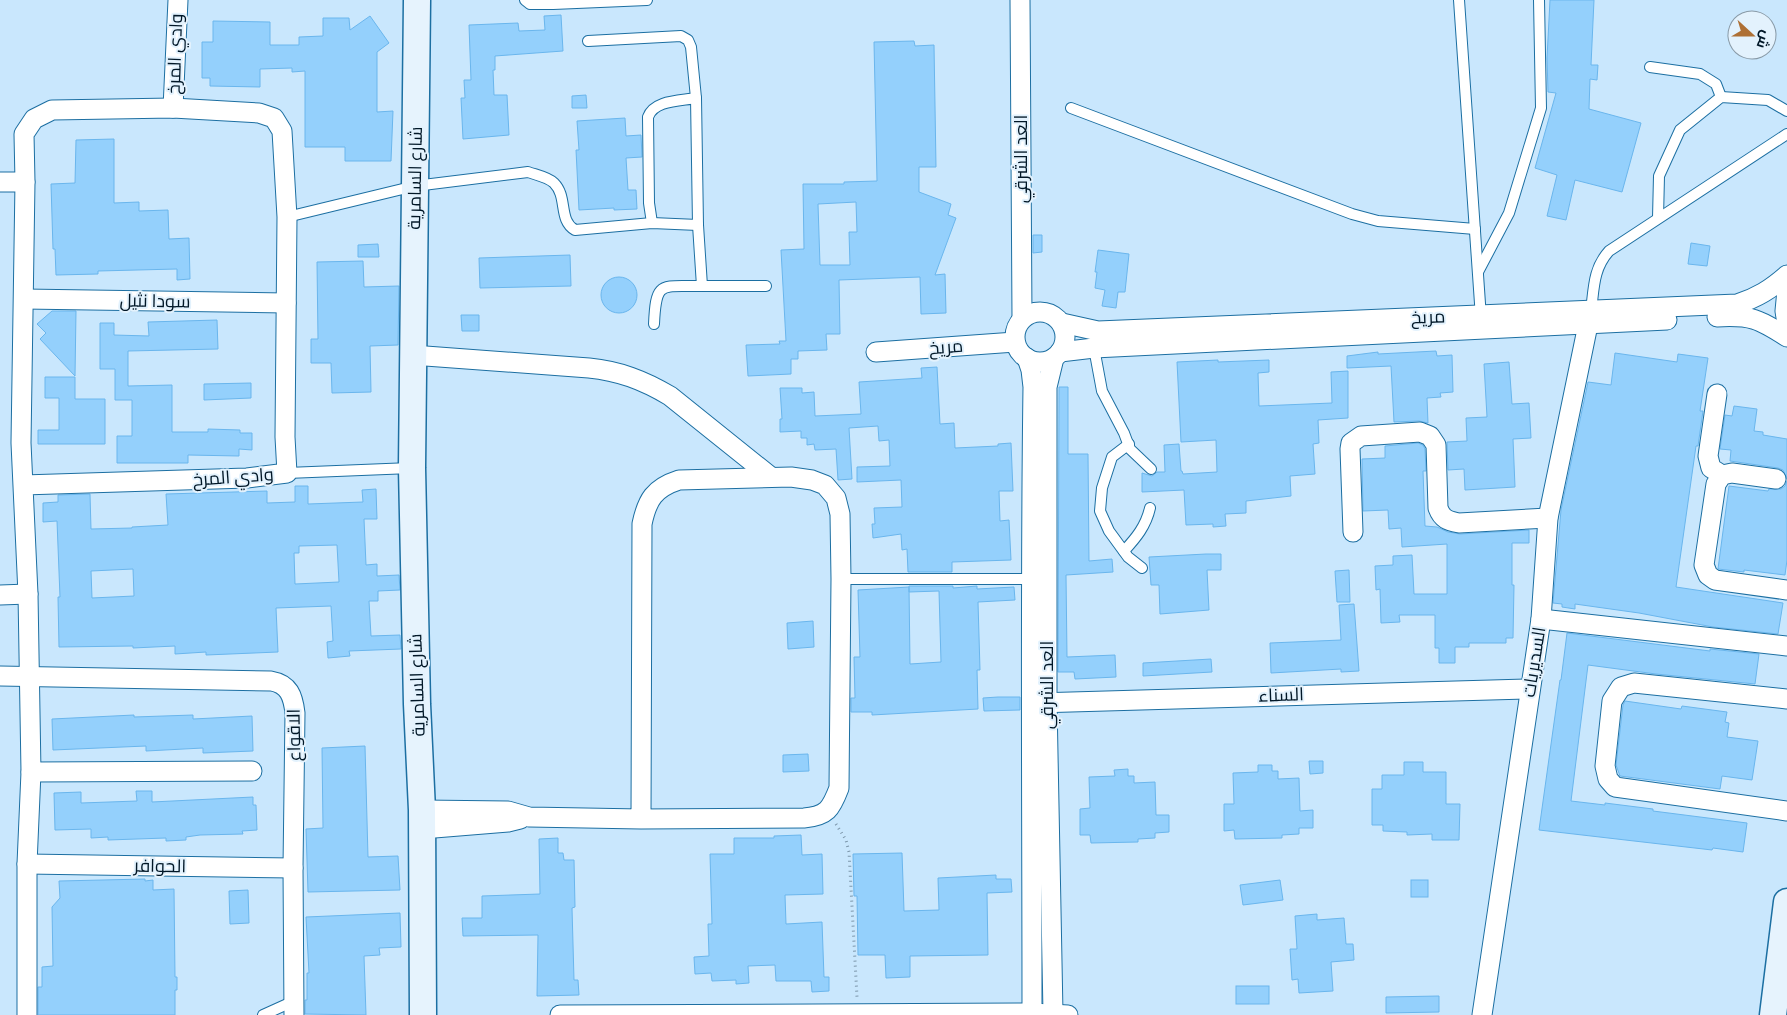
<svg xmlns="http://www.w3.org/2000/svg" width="1787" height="1015" viewBox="0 0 1787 1015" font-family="'Exo 2',Cairo,sans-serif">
  <rect width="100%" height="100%" fill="#c9e7fd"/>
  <g fill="#94d0fc" stroke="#6ab6ed" fill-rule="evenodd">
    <path d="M1550,0H1594L1591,65H1598L1597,80L1590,79L1589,109L1641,123L1622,192L1575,180L1566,220L1547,216L1557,175L1535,168L1556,93L1548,92L1547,58Z"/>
    <path d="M561,15L563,51L495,56V70H493L494,95H507L509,135L463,139L461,98H465L464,80H471L469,25L518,23L519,31L545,30L544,16Z"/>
    <path d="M370,16L389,43L377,52V112L393,111L391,161H345V147H305V71L292,72V68L260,69V87L210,86V78H202V42H213V21L270,22V45H299V37L323,36V18H349L350,30Z"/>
    <path d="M914,41L915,46L934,45L936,167H919V192L951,204L948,215L956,218L935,275L945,274L946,313L921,314L920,277L839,280L840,334H826L827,350L798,351V359H791V374L748,376L746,345L780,344L779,341H786L781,250L804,249L803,184H844V182L877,181L874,42ZM856,202L857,232H849L850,265H820L818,204Z"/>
    <path d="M586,95L587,108H572V96Z"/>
    <path d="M625,118L626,136L641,135L642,157L626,158L628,190H636L637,209L614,210V208L579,210L576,150H579L577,121Z"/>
    <path d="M114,139V203L139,202V211L168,210L169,239L189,238L190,279L177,280V269L98,271V274L56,275L55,249H53L51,184L75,183L76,140Z"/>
    <path d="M1033,235H1042V252L1033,253Z"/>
    <path d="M1691,243L1710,246L1707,266L1688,264Z"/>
    <path d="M378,244L379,257H358V245Z"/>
    <path d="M1098,250L1129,254L1125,292H1118L1116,308L1102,306L1105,290L1095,288L1097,272H1095Z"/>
    <path d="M570,255L571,286L480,288L479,258Z"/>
    <path d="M363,261L364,287L399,286L398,345L370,346L371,392L332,393L331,363H311V339H318L317,262Z"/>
    <circle cx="619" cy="295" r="18"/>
    <path d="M52,311H76L75,376L40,339L46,333L37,324Z"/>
    <path d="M461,315H479V331H462Z"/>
    <path d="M217,320L218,349L128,351V386L172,385V432H208V429L240,430V433H252V450L239,449V456L188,455V463H117V436H132V400H115V369H100V323H114V335L149,336L148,322Z"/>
    <path d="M1436,351L1437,356L1452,355L1453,392L1440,393L1441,397L1427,398L1428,423L1419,421L1394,422L1391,366L1347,368V356L1378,352V354Z"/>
    <path d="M1615,353L1677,362L1678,354L1708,358L1700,411H1703L1698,446H1696L1676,587L1783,603L1778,634L1713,627L1639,613L1575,604V609L1562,607V604L1553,603L1561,510L1588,382L1611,385Z"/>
    <path d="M1218,360V362L1269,360V372L1258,373L1259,406L1332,403L1331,372L1348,371V418L1318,420L1319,443L1313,444L1315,474L1290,476L1291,496L1246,501V513L1225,514L1226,526L1213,527V524L1186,525L1184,490L1142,492V473L1152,476L1157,472H1165L1164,445L1179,444L1181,471H1182L1183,474L1217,472L1216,440L1181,442L1177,362Z"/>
    <path d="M1509,362L1512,404L1529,403L1531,438L1513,439L1515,487L1465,490L1464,469L1448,470L1447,442L1467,441L1466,418L1487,417L1484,364Z"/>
    <path d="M937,367L940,424L954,423L955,448L998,446V444L1011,443L1013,491H999L1000,521L1009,520L1011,560L952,562V572H908L907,549L902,550L901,534L873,538L872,524H875L874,508L902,507L901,480L857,482V467L890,466L889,440L879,441L878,426L849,428L852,479L838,480L836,449L815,450L814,444L807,445V438H801V431L780,432V419H782L780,388H802V393L814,392L815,416L861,414L859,382L922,378L921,368Z"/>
    <path d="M45,377H75V399H105V444H38V430H59V398H45Z"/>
    <path d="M251,383V398L204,400V384Z"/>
    <path d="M1059,387H1068V454H1088L1089,561L1112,559L1113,572L1066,575L1067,657L1115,655L1116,677L1075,679L1074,672H1058Z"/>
    <path d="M1734,406L1757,409L1754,431L1763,432V435L1787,439V479L1783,470L1778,468L1730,461L1731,450L1720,449L1725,415L1732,416Z"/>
    <path d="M1418,443L1423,445L1425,449L1426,471H1423L1425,526L1437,527L1448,532L1460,534L1529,530V543H1512V585H1514L1513,638H1506V643H1469V647H1455V663H1439V648H1435V615H1399L1400,622L1381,623L1380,589L1376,590L1375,566L1393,565V556L1412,555L1414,594H1447V544L1402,547L1401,528L1389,529L1388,510L1363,511L1362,459L1385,458V446Z"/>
    <path d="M1787,481V560L1785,575L1744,570V572L1718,569L1729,486L1768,491L1769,489H1781L1785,486Z"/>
    <path d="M295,486H308V504L363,502L362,490L376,489L377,519H364L366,565L377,564V576L399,575L400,590L378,591V601H369L371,636L400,635L401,649L349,651L350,656L328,658L327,642L333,641L331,606L276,608L278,652L206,655V652L175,654V646L133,648V646L59,647L58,597H60L57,521L43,522V503L58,502V495L90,494L91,529L132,528V527L168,525L166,494L267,491V503L295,502ZM337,545L339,582L295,584L294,553H299V546ZM133,569L134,596L92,598L91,571Z"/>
    <path d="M1206,554H1221V570H1207L1209,610L1160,614L1159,585H1151L1149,557Z"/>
    <path d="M1349,570L1350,602H1337L1335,571Z"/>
    <path d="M909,586H953V588L977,586V589L1014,587L1015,600L978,602L980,670H977L978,709L872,715V712H851V698H855L854,657H860L858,590L909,587L910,664L941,662L939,591L909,592Z"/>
    <path d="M1354,604L1359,671L1341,672V669L1271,673L1270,643L1341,640L1339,605Z"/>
    <path d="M813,621L814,647L788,649L787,623Z"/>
    <path d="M1567,633L1710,651V649L1759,654L1755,684L1656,674L1588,665L1571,801L1605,805V803L1653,809V811L1747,823L1743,852L1713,848L1712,850L1539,830L1560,680H1561Z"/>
    <path d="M1211,659L1212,672L1143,676V663Z"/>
    <path d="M998,697H1020V710L984,711L983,698Z"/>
    <path d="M1625,701L1681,709L1682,706L1727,712L1725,722L1729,723L1727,737L1758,741L1752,780L1722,776L1720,789L1620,776L1616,765L1623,705Z"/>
    <path d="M134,715V717L193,715V719L252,716L253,751L203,753V748L146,751V746L53,750L52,719Z"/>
    <path d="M365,746L368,857L398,856L400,890L308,892L306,829L323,828L322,748Z"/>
    <path d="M808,754L809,771L783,772V755Z"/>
    <path d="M1309,761H1323V773L1310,774Z"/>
    <path d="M1404,762H1423V772H1446V804H1460L1459,840H1432V834L1407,835V832L1383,831V825H1372V789H1382V775H1404Z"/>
    <path d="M1258,765H1272V771H1278V779L1299,778L1300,811L1313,810V828H1299V834L1282,835V838L1235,839L1234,830L1224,831V804H1234L1233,773L1258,772Z"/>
    <path d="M1128,769V776H1134V783L1155,782L1156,815H1169V832L1155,833V838L1138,839V842L1091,843L1090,835H1080V809L1090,808L1089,777L1115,776L1114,770Z"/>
    <path d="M136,791H152V802L253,797V805H256L257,830L242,831L243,834L200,835L186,837V840L166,841V838L108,840V837L91,838V829L55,830L54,793L81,792V803L137,801Z"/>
    <path d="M801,835L802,855L822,854L823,894L785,895L786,924L822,922L824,977H829V991L812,992L811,981H776L775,965L748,966L749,983L736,984V980L712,981L711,973L695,974L694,957L709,956L708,924H712L710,854H734V838H774V836Z"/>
    <path d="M558,838V853H563L564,860H574L575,907L572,908L574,980H578L579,995L537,996L538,935L463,936L462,918H482V896L540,894L539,839Z"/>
    <path d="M902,853L904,911L939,910L938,878L996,875V879H1011L1012,892L987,893L988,955L910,956V977L886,978L885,955H858L857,896H854L853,854Z"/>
    <path d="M145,879V881L153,880V890L174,889L175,977H177V990H175V1015H38V987H42V967L53,966L52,907L60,898L59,881Z"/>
    <path d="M1280,880L1283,900L1243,905L1240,885Z"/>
    <rect x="1411" y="880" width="17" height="17"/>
    <path d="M248,890L249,923L230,924L229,891Z"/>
    <path d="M400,913L401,947L379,948L380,955L364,956L366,1015L305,1014V1000H307V973H309L306,917Z"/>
    <path d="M1317,914V920L1344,918L1346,944H1353L1354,960L1331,962L1333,991L1299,993L1298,979L1292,980L1290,949H1297L1295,916Z"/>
    <rect x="1236" y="986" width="33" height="18"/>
    <path d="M1439,996V1012L1386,1013V997Z"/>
  </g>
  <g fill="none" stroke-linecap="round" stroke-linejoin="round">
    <defs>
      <g id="lane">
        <path d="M525,0L530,4H553L647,0"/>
        <path d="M1459,0L1481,318"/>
        <path d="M1650,67L1700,74L1716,84L1721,97"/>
        <path d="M1071,108L1352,214L1378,221L1475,229"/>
        <path d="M287,217L415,186L528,172C536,175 548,177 554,183C568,197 558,220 575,230L652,223L698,225L696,98L691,47L688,40L681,36L588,41"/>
        <path d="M1658,218L1659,176L1680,130L1721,97L1768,100L1787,111"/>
        <path d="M652,223L649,203L648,117C654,100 680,101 696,98"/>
        <path d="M1478,272L1509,213L1541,108L1539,0"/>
        <path d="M702,286H766"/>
        <path d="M1591,311C1594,288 1593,269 1609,251L1787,134"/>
        <path d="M654,324C656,279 661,287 702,286L698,225"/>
        <path d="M1094,348L1102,391L1124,433L1130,449L1151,469"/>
        <path d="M1129,444L1112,457L1102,488L1100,511L1109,531L1128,557L1142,568"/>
        <path d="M287,473L411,468"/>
        <path d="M1124,551C1136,538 1146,526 1150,508"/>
        <path d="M841,579H1030"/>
        <path d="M263,1015L294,1001"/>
      </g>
      <g id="street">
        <path d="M1020,0L1022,318"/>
        <path d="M173,108L178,0"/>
        <path d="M0,182H25"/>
        <path d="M1787,290L1785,311L1787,324"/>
        <path d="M24,299L286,303"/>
        <circle cx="1040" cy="337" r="25"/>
        <path d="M1717,317C1751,315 1759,319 1787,337"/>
        <path d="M1062,323L1098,331L1737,304C1757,298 1771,289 1787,275"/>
        <path d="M876,352L1015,342"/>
        <path d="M1060,352L1094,348L1667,320"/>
        <path d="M412,355L589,368C619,371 643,380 670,396L771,477"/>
        <path d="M1027,358L1031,370L1033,387C1030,596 1032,804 1032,1013"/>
        <path d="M1717,394L1708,456L1711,468L1722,475"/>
        <path d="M1776,479L1732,473L1722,475L1716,484L1704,565L1708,575L1715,580L1787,590"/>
        <path d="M23,485L247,478L287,473L285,437L287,217L282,131L274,118L259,113L173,108L52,110L34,119L24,134L25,182L21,443L28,594L31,772L27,864V1015"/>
        <path d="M1353,532L1350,449L1351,443L1361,436L1420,432L1430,436L1436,445L1438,508C1442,519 1448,521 1459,523L1548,518"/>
        <path d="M0,595L28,594"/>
        <path d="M1541,619L1787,646"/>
        <path d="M0,676L271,681C289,684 293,696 295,713L293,868L294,1015"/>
        <path d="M1787,699L1634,683L1621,687L1612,701L1605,766L1608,779L1615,787L1787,811"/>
        <path d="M1036,703L1530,689"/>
        <path d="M31,772L252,771"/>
        <path d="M422,810L508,811L529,817L641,819L804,818C827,816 831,809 839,788L841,579L840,514L836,498L825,485L812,480L791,477L679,480C654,488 647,500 642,524L641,819"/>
        <path d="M422,829L508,822L520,819"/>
        <path d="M27,864L293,868"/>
        <path d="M1053,1013L1047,702V387L1054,358"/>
        <path d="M560,1015L1032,1013L1068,1015"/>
        <path d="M1482,1015L1541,619L1548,518L1590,315"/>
      </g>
      <g id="secondary">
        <path d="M417,0L412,468L417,704L422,810L423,1015"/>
        <path d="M1773,1015L1787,902"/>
      </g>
    </defs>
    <use href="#lane" stroke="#1c6fa2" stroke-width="12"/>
    <use href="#street" stroke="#1c6fa2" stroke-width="21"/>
    <use href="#secondary" stroke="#1c6fa2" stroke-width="29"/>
    <path stroke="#7c96aa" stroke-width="3" stroke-dasharray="1 4" stroke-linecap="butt" d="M836,824L846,840L849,852L857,997"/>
    <use href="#lane" stroke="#fff" stroke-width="10"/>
    <use href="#street" stroke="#fff" stroke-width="19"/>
    <use href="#secondary" stroke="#e6f3fd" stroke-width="26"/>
  </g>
  <g text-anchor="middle" stroke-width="4" stroke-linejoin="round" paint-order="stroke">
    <g font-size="18" fill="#011727" stroke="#e3f2fd">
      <text transform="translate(175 54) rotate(-88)" y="6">وادي المرخ</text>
      <text transform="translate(1021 159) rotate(-90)" y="6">العد الشرقي</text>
      <text transform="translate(415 178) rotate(-89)" y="6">شارع السامرية</text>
      <text transform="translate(155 301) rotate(1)" y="6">سودا نثيل</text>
      <text transform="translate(1428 317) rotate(-2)" y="6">مريخ</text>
      <text transform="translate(946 347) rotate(-4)" y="6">مريخ</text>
      <text transform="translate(233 477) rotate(-4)" y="6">وادي المرخ</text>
      <text transform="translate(1534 662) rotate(-81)" y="6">السديريات</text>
      <text transform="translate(417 685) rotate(-92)" y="6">شارع السامرية</text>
      <text transform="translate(1047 685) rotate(-90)" y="6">العد الشرقي</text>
      <text transform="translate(1281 695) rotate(-2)" y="6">السناء</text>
      <text transform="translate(294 735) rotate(-91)" y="6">الاقواع</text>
      <text transform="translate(160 866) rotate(1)" y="6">الحوافر</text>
    </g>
  </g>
  <g transform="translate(1752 35) rotate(111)"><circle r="24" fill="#e3f2fd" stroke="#899aa7"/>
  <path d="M0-4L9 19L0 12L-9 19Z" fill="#ae7035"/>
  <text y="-8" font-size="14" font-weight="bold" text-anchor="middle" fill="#011727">ش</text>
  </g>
</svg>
